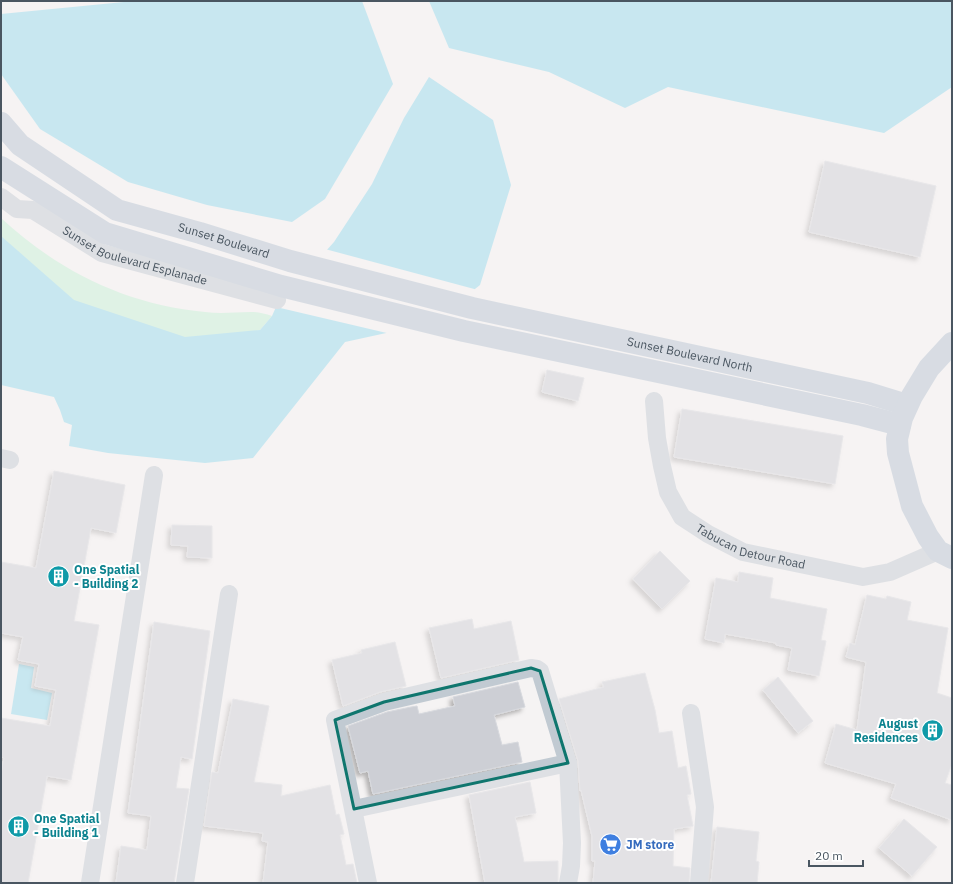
<svg xmlns="http://www.w3.org/2000/svg" width="953" height="884" viewBox="0 0 953 884" font-family="'IBM Plex Sans',sans-serif">
  <defs>
    <filter id="shadow"><feDropShadow dx="-3.5" dy="3.5" stdDeviation="2" flood-color="#0004"/></filter>
  </defs>
  <rect width="100%" height="100%" fill="#f5f3f3"/>
  <path fill="#c3f1d5" d="M1,218C58,271 127,305 205,312C221,314 236,312 251,312C258,312 265,314 272,316L260,330L192,349L74,305L1,250Z"/>
  <g fill="#90daee">
    <path d="M134,1H362L393,84L325,199L292,222L207,205L128,182L40,129L1,74V14Z"/>
    <path d="M429,1H952V87L884,133L668,87L625,108L549,72L449,48Z"/>
    <path d="M429,77L493,120L511,185L480,285L432,323L345,342L253,458L205,463L108,453L69,446L72,425L64,422L60,410L54,397L1,385V236L74,300L185,337L260,330L272,316L276,307L334,242L372,184L404,118Z"/>
    <path d="M19,664L34,667L31,688L52,693L47,720L11,714Z"/>
  </g>
  <path fill="#f5f3f3" d="M325,249L478,290L433,325L391,334L276,307L277,303Z"/>
  <g fill="#cdcfd5" stroke="#d7d9de" filter="url(#shadow)">
    <path d="M825,161L936,186L920,257L809,232Z"/>
    <path d="M547,370L584,378L578,401L542,392Z"/>
    <path d="M682,409L843,436L835,484L674,457Z"/>
    <path d="M54,471L125,485L116,533L91,528L74,621L99,625L71,780L47,776L28,883H1V774L4,758L1,757V718L50,726L56,690L35,686L39,664L18,660L23,637L1,633V562L36,568Z"/>
    <path d="M172,525L212,526V558L187,557L188,546L171,545Z"/>
    <path d="M660,551L690,581L662,609L633,579Z"/>
    <path d="M739,572L773,578L770,598L827,609L821,640L826,641L819,676L788,670L792,648L776,645V643L725,634L724,643L705,639L716,578L738,582Z"/>
    <path d="M867,595L886,599L887,596L911,602L907,620L948,628L937,693L952,698V764L945,783L952,785V820L891,798L896,784L825,763L836,724L857,730L866,662L846,657L850,643L855,645Z"/>
    <path d="M472,619L474,629L511,621L519,660L441,678L429,628Z"/>
    <path d="M154,622L210,631L192,759L181,757L176,788L189,789L174,883H116L121,846L147,850L151,816L128,813Z"/>
    <path d="M395,642L406,686L380,692L343,706L332,660L362,653L361,650Z"/>
    <path d="M645,673L655,710L659,733L672,731L678,768L686,766L691,794L687,795L693,826L674,829L673,866L690,868L689,883H593L595,861H592V836L581,790L580,791L578,761L559,699L604,687L602,682Z"/>
    <path d="M778,677L813,721L798,733L763,690Z"/>
    <path d="M518,682L525,707L494,715L502,745L518,742L522,762L373,794L368,771L360,773L348,726L387,712L411,707L417,706L419,714L455,706L453,697Z"/>
    <path d="M233,699L269,706L254,782L282,785L281,796L330,785L336,815L339,814L344,834L340,835L346,865L353,864L357,883H263L268,842L262,841L263,833L204,826L212,772L218,773Z"/>
    <path d="M530,782L536,813L515,817L524,862L558,861V883H485L469,795Z"/>
    <path d="M904,819L937,847L912,876L879,848Z"/>
    <path d="M717,827L759,832L756,861L759,862L757,883H711Z"/>
  </g>
  <g fill="none" stroke-linecap="round" stroke-linejoin="round">
    <g stroke="#c1cad2" stroke-width="18">
      <path id="s1" d="M1,197L17,209L33,210L102,253L277,300"/>
      <path id="s2" d="M654,401L657,438L662,466L668,492L682,517L708,534L743,552L863,577L890,572L938,551"/>
      <path d="M1,458L10,460"/>
      <path d="M691,713L705,807L699,883"/>
      <path d="M354,809L568,763"/>
      <path d="M90,883L154,475"/>
      <path d="M185,883L229,594"/>
      <path d="M368,883L335,720L384,702L531,668L537,669L540,671L568,763L572,843L571,866L568,883"/>
    </g>
    <g stroke="#b3c2d1" stroke-width="22">
      <path id="s3" d="M1,123L20,145L117,210L200,233L290,261L472,308L868,393L907,405"/>
      <path d="M1,167L105,233L281,286L464,331L862,415L900,425"/>
      <path d="M952,343L929,368L912,396L902,418L897,439L898,453L912,506L928,537L938,551L952,558"/>
    </g>
  </g>
  <path d="M0 0H953V884H0ZM531,668L540,671L568,763L354,809L335,720L384,702Z" fill="#f5f3f3" fill-opacity=".55" fill-rule="evenodd"/>
  <path fill="none" stroke="#0f766e" stroke-width="3" stroke-linejoin="round" d="M531,668L540,671L568,763L354,809L335,720L384,702Z"/>
  <defs>
    <symbol id="building-disc" viewBox="-11 -11 22 22"><circle r="9.5" fill="#0f9aa8" stroke="#fff"/><path d="M-4-6H4V6H1V3H-1V6H-4ZM-2.5-4.3h1.7v1.8h-1.7ZM.8-4.3h1.7v1.8H.8ZM-2.5-1h1.7V.8h-1.7ZM.8-1h1.7V.8H.8Z" fill="#fff"/></symbol>
    <symbol id="supermarket-disc" viewBox="-11 -11 22 22"><circle r="9.5" fill="#3f7fe0" stroke="#fff"/><path d="M-6-5.5h2.5l.6 2H6L4.5 2H-2.5L-4.4-4H-6ZM-1.5 3.2a1.3 1.3 0 1 0 .1 0ZM3 3.2a1.3 1.3 0 1 0 .1 0Z" fill="#fff"/></symbol>
  </defs>
  <g fill-rule="evenodd">
    <use href="#building-disc" x="46" y="564" width="25" height="25"/>
    <use href="#building-disc" x="920" y="718" width="25" height="25"/>
    <use href="#building-disc" x="6" y="814" width="25" height="25"/>
    <use href="#supermarket-disc" x="598" y="832" width="25" height="25"/>
  </g>
  <g text-anchor="middle" stroke-width="4" stroke-linejoin="round" paint-order="stroke">
    <g font-size="12" fill="#4a5661" stroke="#fff">
      <text dy="4" stroke="none"><textPath href="#s3" startOffset="257">Sunset Boulevard</textPath></text>
      <text dy="4" stroke="none"><textPath href="#s1" startOffset="149">Sunset Boulevard Esplanade</textPath></text>
      <text dy="4" stroke="none"><textPath href="#s3" startOffset="737">Sunset Boulevard North</textPath></text>
      <text dy="4" stroke="none"><textPath href="#s2" startOffset="197">Tabucan Detour Road</textPath></text>
    </g>
    <g font-size="12" font-weight="bold" fill="#0d838f" stroke="#fff" text-anchor="start">
      <text x="74" y="574">One Spatial<tspan x="74" dy="14">- Building 2</tspan></text>
      <text x="918" y="728" text-anchor="end">August<tspan x="918" dy="14">Residences</tspan></text>
      <text x="34" y="823">One Spatial<tspan x="34" dy="14">- Building 1</tspan></text>
    </g>
    <g font-size="12" font-weight="bold" fill="#366cbe" stroke="#fff" text-anchor="start">
      <text x="626" y="849">JM store</text>
    </g>
  </g>
  <rect width="953" height="884" fill="none" stroke="#4a5661" stroke-width="4"/>
  <path d="M809 860v6h54v-6" fill="none" stroke="#4a5661" stroke-width="2"/>
  <text x="815" y="860" font-size="12" fill="#4a5661" stroke="#ffffff" stroke-width="3" paint-order="stroke">20 m</text>
</svg>
